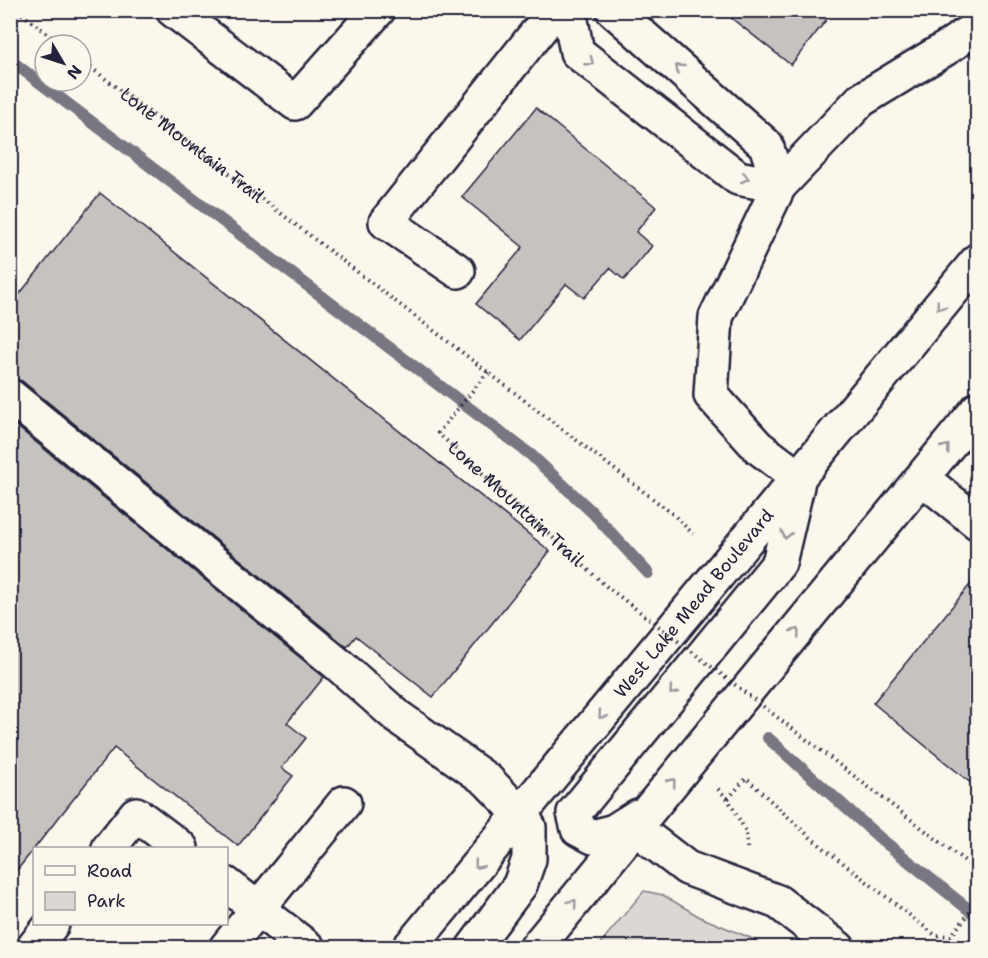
<svg xmlns="http://www.w3.org/2000/svg" width="988" height="958" viewBox="0 0 988 958" font-family="'Shantell Sans',sans-serif">
  <rect width="100%" height="100%" fill="#fbf7ec"/>
  <filter id="ink" filterUnits="userSpaceOnUse"><feTurbulence type="fractalNoise" baseFrequency=".0167" numOctaves="2"/><feDisplacementMap in="SourceGraphic" scale="12" xChannelSelector="R" yChannelSelector="G"/><feConvolveMatrix kernelMatrix="1 2 1 2 8 2 1 2 1" color-interpolation-filters="sRGB"/></filter>
  <g filter="url(#ink)">
    <path fill="#dbd8d3" stroke="#7e7d87" stroke-width="1.5" d="M644,891L663,895L700,917L753,939L764,947H597Z"/>
    <g fill="none" stroke-linecap="round" stroke-linejoin="round">
      <g stroke="#787681" stroke-width="12">
        <path d="M10,60L531,455L592,512L648,573"/>
        <path d="M768,738L881,839L978,917"/>
      </g>
    </g>
    <g fill="#c6c2c0" stroke="#22223b" stroke-width="1.5">
      <path d="M721,10H834L791,65Z"/>
      <path d="M536,108L656,207L636,232L652,246L624,280L610,268L584,298L566,284L520,340L476,304L523,247L462,197Z"/>
      <path d="M100,193L550,551L433,697L356,636L347,647L22,381L10,378V306Z"/>
      <path d="M10,421L324,677L287,723L306,738L282,768L293,776L238,846L114,748L10,879Z"/>
      <path d="M978,575V789L873,703Z"/>
    </g>
    <g fill="none" stroke-linecap="round" stroke-linejoin="round">
      <defs>
        <g id="minor">
          <path d="M173,10L295,103L378,10"/>
          <path d="M569,10L577,52L738,178L779,186L766,145L613,10"/>
          <path d="M458,271L386,222L555,10"/>
          <path d="M10,396L339,665L398,717L487,780L520,814"/>
          <path d="M799,478L758,447L711,395L716,317L779,186L861,100L948,47L978,26"/>
          <path d="M922,478L978,523"/>
          <path d="M635,828L687,868L778,902L838,948"/>
          <path d="M109,848L136,814L181,848"/>
          <path d="M226,884L308,948"/>
          <path d="M33,948L52,924"/>
          <path d="M226,948L344,803"/>
        </g>
        <g id="major">
          <path d="M638,816L614,831L593,837L578,829L574,813L779,563L797,486"/>
          <path id="s2" d="M409,948L978,260"/>
          <path d="M473,948L520,885L529,859V827L520,814"/>
          <path d="M536,948L978,409"/>
        </g>
      </defs>
      <use href="#minor" stroke="#22223b" stroke-width="38"/>
      <use href="#major" stroke="#22223b" stroke-width="38"/>
      <g stroke="#22223b" stroke-width="4" stroke-dasharray="1.5 4.5" stroke-linecap="butt">
        <path d="M17,10L62,45"/>
        <path id="s1" d="M81,60L674,515L693,534"/>
        <path d="M718,789L728,799"/>
        <path d="M747,848L746,832L728,799L746,778L811,838L935,935L951,936L978,902"/>
      </g>
      <use href="#minor" stroke="#fbf7ec" stroke-width="33"/>
      <use href="#major" stroke="#fbf7ec" stroke-width="33"/>
      <path stroke="#22223b" stroke-width="4" stroke-dasharray="1.5 4.5" stroke-linecap="butt" id="s3" d="M488,372L438,433L606,586L978,871"/>
    </g>
    <defs><path id="oneway-chevron" d="M-2-3.5L2.5 0L-2 3.5" fill="none" stroke-width="1.6" stroke-linecap="round" stroke-linejoin="round" transform="scale(1.5)"/></defs>
    <g stroke="#99979c">
      <use href="#oneway-chevron" transform="translate(590 62) rotate(38)"/>
      <use href="#oneway-chevron" transform="translate(679 68) rotate(-139)"/>
      <use href="#oneway-chevron" transform="translate(745 178) rotate(15)"/>
      <use href="#oneway-chevron" transform="translate(940 306) rotate(129)"/>
      <use href="#oneway-chevron" transform="translate(946 448) rotate(-51)"/>
      <use href="#oneway-chevron" transform="translate(786 535) rotate(103)"/>
      <use href="#oneway-chevron" transform="translate(796 632) rotate(-51)"/>
      <use href="#oneway-chevron" transform="translate(673 691) rotate(130)"/>
      <use href="#oneway-chevron" transform="translate(602 715) rotate(130)"/>
      <use href="#oneway-chevron" transform="translate(672 782) rotate(-51)"/>
      <use href="#oneway-chevron" transform="translate(478 865) rotate(130)"/>
      <use href="#oneway-chevron" transform="translate(573 903) rotate(-50)"/>
    </g>
  </g>
  <g text-anchor="middle" stroke-width="4.5" stroke-linejoin="round" paint-order="stroke">
    <g font-size="18" fill="#22223b" stroke="#fbf7ec">
      <text dy="6" stroke="none"><textPath href="#s1" startOffset="140">Lone Mountain Trail</textPath></text>
      <text dy="6" stroke="none"><textPath href="#s3" startOffset="184">Lone Mountain Trail</textPath></text>
      <text dy="6" stroke="none"><textPath href="#s2" startOffset="447">West Lake Mead Boulevard</textPath></text>
    </g>
  </g>
  <rect width="988" height="958" fill="none" stroke="#fbf7ec" stroke-width="36"/>
  <rect x="18" y="18" width="952" height="922" fill="none" stroke="#22223b" stroke-width="2" filter="url(#ink)"/>
  <rect x="33" y="847" width="195" height="78" fill="#fbf7ec" stroke="#a4a2a5" stroke-width="1.5"/>
  <rect x="45" y="866" width="30" height="9" fill="#fbf7ec" stroke="#a4a2a5" stroke-width="1.5"/>
  <text x="87" y="877" font-size="18" fill="#22223b">Road</text>
  <rect x="45" y="892" width="30" height="18" fill="#dbd8d3" stroke="#a4a2a5" stroke-width="1.5"/>
  <text x="87" y="907" font-size="18" fill="#22223b">Park</text>
  <g transform="translate(63 63) rotate(129)"><circle r="28" fill="#fbf7ec" stroke="#a4a2a5" stroke-width="1.5"/>
  <path d="M0-4.5L10 22L0 15L-10 22Z" fill="#22223b"/>
  <text y="-9" font-size="16" font-weight="bold" text-anchor="middle" fill="#22223b">N</text>
  </g>
</svg>
